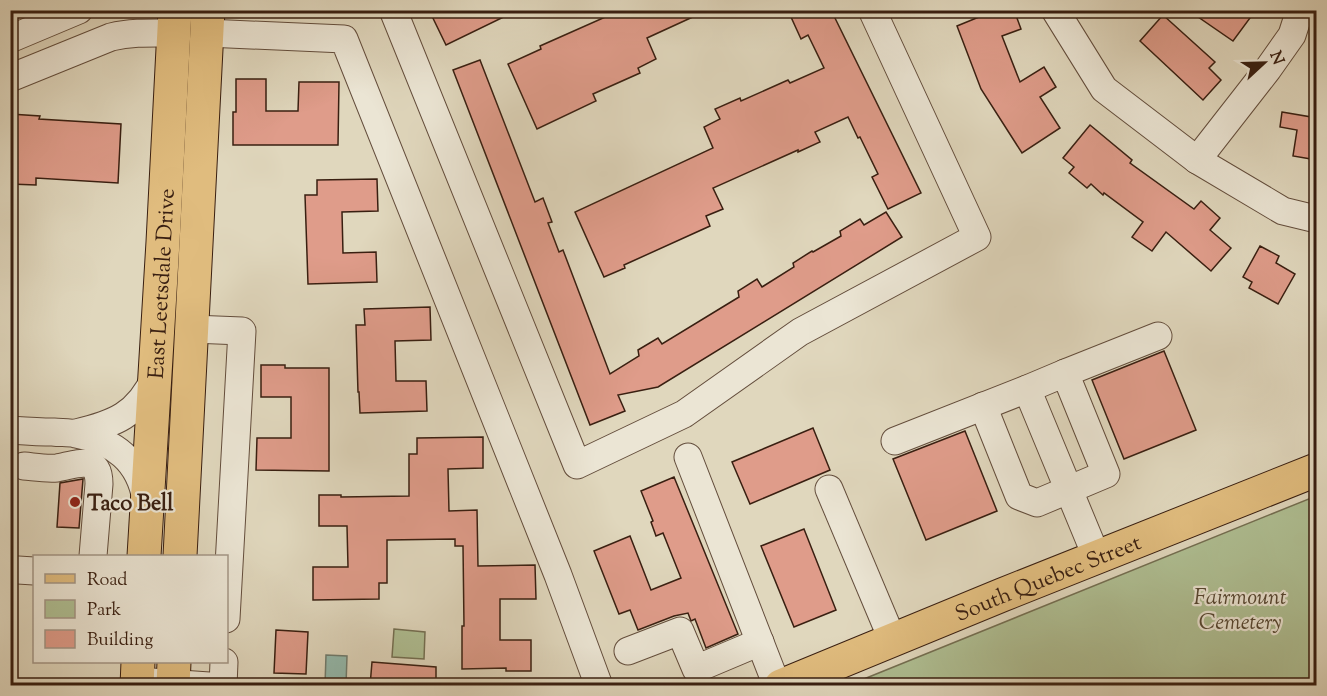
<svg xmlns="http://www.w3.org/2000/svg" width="1327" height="696" viewBox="0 0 1327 696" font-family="'Sorts Mill Goudy',serif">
  <rect width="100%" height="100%" fill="#e0d7bd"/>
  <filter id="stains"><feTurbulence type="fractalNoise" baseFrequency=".00333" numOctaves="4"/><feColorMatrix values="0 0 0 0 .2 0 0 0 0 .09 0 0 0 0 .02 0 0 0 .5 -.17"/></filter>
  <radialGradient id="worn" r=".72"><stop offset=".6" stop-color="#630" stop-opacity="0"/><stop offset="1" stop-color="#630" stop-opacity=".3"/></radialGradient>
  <g fill="#afbf93" stroke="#746f52" stroke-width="1.5">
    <path d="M1316,496V685H849Z"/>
    <path d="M394,629L425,632L424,659L392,657Z"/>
  </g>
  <path fill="#94baad" stroke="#707c6f" stroke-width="1.5" d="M326,655L347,656L346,685H325Z"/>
  <g fill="#df9c8a" stroke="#391f11" stroke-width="1.5">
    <path d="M429,10H518L446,45Z"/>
    <path d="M621,10H708L647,38L656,59L638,68L640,73L593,94L596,101L537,129L508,64L541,49L540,46Z"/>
    <path d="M804,10H831L921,193L888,209L872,177L878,174L860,137L858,138L848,117L815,132L820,142L798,152V150L713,188L723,209L706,216L710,226L624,265L625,268L604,277L575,212L713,148L704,127L720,119L715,109L740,98L741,101L788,80L790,83L824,68L808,35L801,39L791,17Z"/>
    <path d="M996,10H1014L1021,29L1002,36L1020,82L1044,67L1056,87L1040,97L1060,128L1022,153L981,89L957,26Z"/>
    <path d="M1188,10H1239L1250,18L1233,41Z"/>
    <path d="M1163,15L1215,62L1209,68L1221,80L1203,100L1140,41Z"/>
    <path d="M480,60L535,202L543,198L552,222L548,223L559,252L563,250L610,374L639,356L638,350L658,338L662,344L739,297L738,291L757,279L762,287L794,267L793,263L812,251L813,252L841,236L840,231L860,219L864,225L886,212L902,237L658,387L618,395L625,411L590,425L453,70Z"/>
    <path d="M236,79H266V111H298L299,82H339L338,145H233V112H236Z"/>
    <path d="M1282,112L1317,118V160L1293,156L1297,130L1280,127Z"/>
    <path d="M10,114L40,116L39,119L121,124L118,183L36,178V185L10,184Z"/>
    <path d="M1090,125L1132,160L1130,163L1194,209L1201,201L1220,218L1210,230L1231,248L1211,271L1166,232L1152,251L1132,237L1143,222L1104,193L1103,195L1091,184L1087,188L1069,173L1074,167L1063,158Z"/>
    <path d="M377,179L378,211L342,212L343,253L376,252L377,282L308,284L305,195H317V180Z"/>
    <path d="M1260,246L1279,256L1276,263L1295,274L1278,304L1249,288L1252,282L1243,277Z"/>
    <path d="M430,307L431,340L395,341L396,381H426L427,411L360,413L359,392H358L356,325H365L364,309Z"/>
    <path d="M1164,351L1196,430L1124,459L1092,380Z"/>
    <path d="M261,365H285V368H329V471L256,470L257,438H291V397H261Z"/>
    <path d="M813,428L830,470L750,504L732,462Z"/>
    <path d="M965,431L997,511L926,540L893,459Z"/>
    <path d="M483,437V468L448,469L449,511L477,510L478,566L535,565L536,599H500V640H531V671H506V668L462,669V626H464L463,546H455V539L387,540V583H379V599L313,600V567H348L347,526H319V495H341V497L409,496V454H417V438Z"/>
    <path d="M674,477L738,634L706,648L695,619L691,621L688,613L674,616L638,630L630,610L619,614L594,551L630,536L651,590L681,578L663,533L656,536L651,522L653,521L641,491Z"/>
    <path d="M83,479L79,528L57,527L60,483Z"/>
    <path d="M804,529L836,610L794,627L761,546Z"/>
    <path d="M276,630L308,632L306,674L274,673Z"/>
    <path d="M372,662L436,667V686H370Z"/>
  </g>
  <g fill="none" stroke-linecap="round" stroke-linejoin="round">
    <defs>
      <g id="minor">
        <path d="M393,10L577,465L684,414L800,332L977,237L872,10"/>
        <path d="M1055,10L1104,89L1197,160L1283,211L1316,219"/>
        <path d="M207,33L344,39L558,575L599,686"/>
        <path d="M10,39L79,10"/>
        <path d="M10,78L111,37C132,32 152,33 174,33"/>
        <path d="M1197,160L1268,69L1292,35L1300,10"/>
        <path d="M192,329L242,331L226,619"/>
        <path d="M1065,373L1158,336"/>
        <path d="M983,406L1019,496L1037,503L1106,474L1065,373L1027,389"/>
        <path d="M10,430C25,431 39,432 53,432C61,433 69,432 76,434C114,441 140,461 146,500"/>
        <path d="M76,433C114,424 138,415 155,377"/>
        <path d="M895,441L1027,389L1097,558"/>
        <path d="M688,457L777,686"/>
        <path d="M24,466C35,467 46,469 57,468C75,465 99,453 99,484L93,556"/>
        <path d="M829,489L893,641"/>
        <path d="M18,570L34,571"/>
        <path d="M628,651L680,631L696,669L760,642"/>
        <path d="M137,681L209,686"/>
        <path d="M223,686L224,662"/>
      </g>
      <g id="major">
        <path id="s1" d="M144,556L163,242L175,10"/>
        <path d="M180,556L208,10"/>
        <path d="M137,686L138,662"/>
        <path d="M173,686L174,662"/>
        <path id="s2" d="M781,686L1002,595L1316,470"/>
      </g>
    </defs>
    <use href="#minor" stroke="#634d3c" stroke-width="29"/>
    <use href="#major" stroke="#391f11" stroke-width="35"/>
    <use href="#minor" stroke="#ebe5d4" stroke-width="27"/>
    <use href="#major" stroke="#e0bc7e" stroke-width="33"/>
  </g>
  <circle fill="#8f2418" stroke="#ebe5d4" stroke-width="2" cx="75" cy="502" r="6"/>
  <g text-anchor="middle" stroke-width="4.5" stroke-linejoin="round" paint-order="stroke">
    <g font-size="22" fill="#391f11" stroke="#ebe5d4">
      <text dy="8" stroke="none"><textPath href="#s1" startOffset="273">East Leetsdale Drive</textPath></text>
      <text dy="8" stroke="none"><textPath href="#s2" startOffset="288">South Quebec Street</textPath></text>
    </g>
    <g font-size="22" font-weight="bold" fill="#391f11" stroke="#ebe5d4" text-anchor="start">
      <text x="87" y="510">Taco Bell</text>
    </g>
    <g font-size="22" font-style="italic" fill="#564732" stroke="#ebe5d4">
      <text x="1240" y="604">Fairmount<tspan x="1240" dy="25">Cemetery</tspan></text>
    </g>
  </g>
  <rect width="1327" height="696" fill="none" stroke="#e0d7bd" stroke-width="36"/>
  <rect x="12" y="12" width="1303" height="672" fill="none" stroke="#391f11" stroke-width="3"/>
  <rect x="18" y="18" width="1291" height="660" fill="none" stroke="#391f11" stroke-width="1.5"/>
  <rect x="33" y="555" width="195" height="108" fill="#ebe5d4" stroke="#a49686" stroke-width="1.5"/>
  <rect x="45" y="574" width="30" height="9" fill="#e0bc7e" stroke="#a49686" stroke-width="1.5"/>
  <text x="87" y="585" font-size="18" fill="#391f11">Road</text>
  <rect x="45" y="600" width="30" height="18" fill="#afbf93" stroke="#a49686" stroke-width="1.5"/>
  <text x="87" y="615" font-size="18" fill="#391f11">Park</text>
  <rect x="45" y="630" width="30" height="18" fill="#df9c8a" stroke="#a49686" stroke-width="1.5"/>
  <text x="87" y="645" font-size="18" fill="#391f11">Building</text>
  <g transform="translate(1264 63) rotate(68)" stroke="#ebe5d4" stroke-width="4.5" paint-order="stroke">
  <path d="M0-4.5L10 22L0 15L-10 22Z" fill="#391f11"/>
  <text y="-9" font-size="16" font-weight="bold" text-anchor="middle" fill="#391f11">N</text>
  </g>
  <rect width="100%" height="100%" filter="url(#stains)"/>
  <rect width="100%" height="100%" fill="url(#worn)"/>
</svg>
